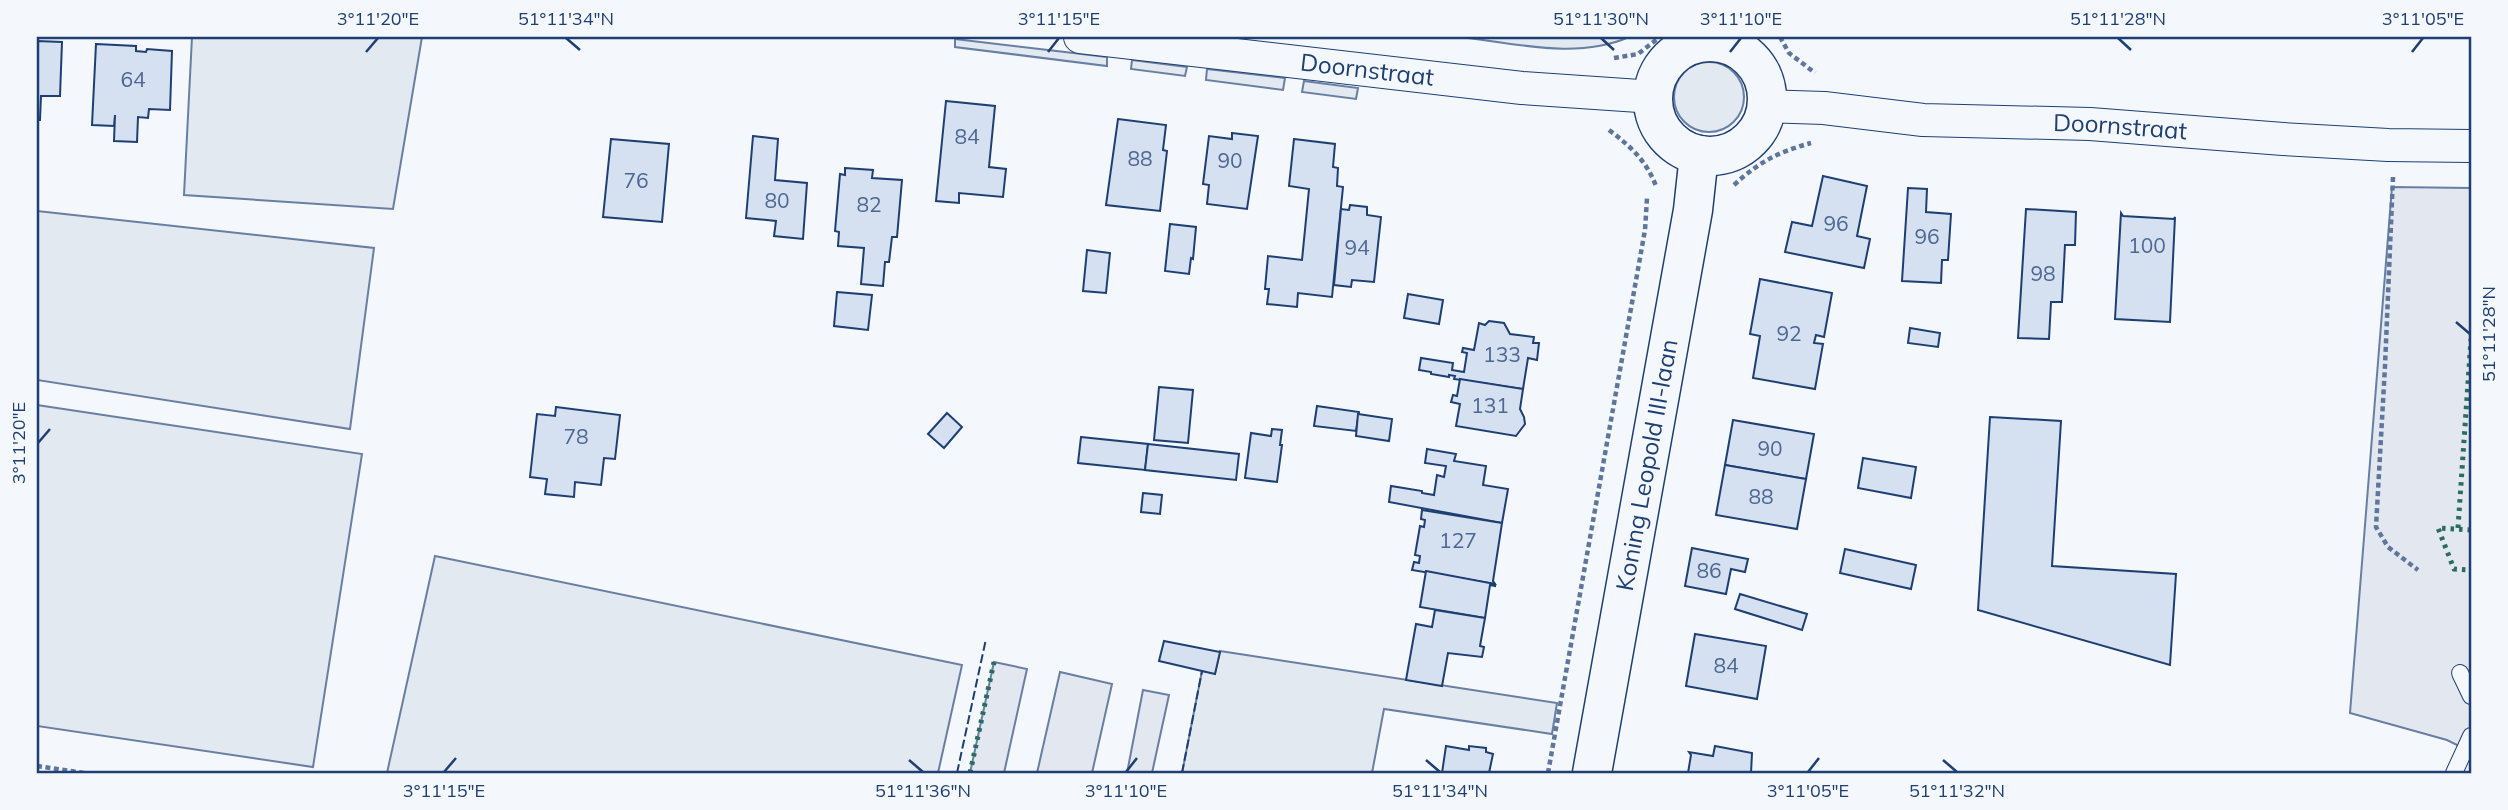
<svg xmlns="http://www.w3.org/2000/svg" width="2508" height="810" viewBox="0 0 2508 810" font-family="Mulish,sans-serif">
  <rect width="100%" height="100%" fill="#f4f7fb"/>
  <g fill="#e3e9f0" stroke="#687fa3" stroke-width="2">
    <path d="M192,37H422L393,209L184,195Z"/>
    <path d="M1460,37H1629C1577,60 1514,43 1460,37Z"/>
    <path d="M955,39L1107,57V66L955,47Z"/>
    <path d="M1132,60L1187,67L1185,76L1131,69Z"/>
    <circle cx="1709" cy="97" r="35"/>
    <path d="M1207,69L1285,78L1283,90L1206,80Z"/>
    <path d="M1304,81L1358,88L1356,99L1302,92Z"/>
    <path d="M37,211L374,248L350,429L37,380Z"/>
    <path d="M37,405L362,454L313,767L37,726Z"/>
    <path d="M435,556L962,665L938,773H387Z"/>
    <path d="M1220,651L1557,703L1552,734L1384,709L1372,773H1182L1202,671L1215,673Z"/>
  </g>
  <g fill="#e3e8f0" stroke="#687fa3" stroke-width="2">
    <path d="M2392,187L2471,188V752L2447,740L2350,713Z"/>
    <path d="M994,662L1027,669L1004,773H970Z"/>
    <path d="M1060,672L1112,684L1092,773H1037Z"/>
    <path d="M1143,690L1169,695L1152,773H1127Z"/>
  </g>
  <g fill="#d5e0f0" stroke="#1d3f73" stroke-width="2">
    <path d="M37,41L62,42L60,96H41L40,120H37Z"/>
    <path d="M96,44L136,46V51L146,52L147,49L172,51L170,110L149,109L148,118L138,117L137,142L114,141L115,115L114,126L92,125Z"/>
    <path d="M946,101L995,106L989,167L1006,169L1003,197L959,193V203L936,201Z"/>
    <path d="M1118,119L1166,125L1163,150L1167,151L1160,211L1106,205Z"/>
    <path d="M1232,133L1258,136L1247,209L1207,204L1209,185L1203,184L1209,136L1232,139Z"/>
    <path d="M753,136L778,139L775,180L807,183L803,239L774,236L776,221L746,218Z"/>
    <path d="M611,139L669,144L662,222L603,217Z"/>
    <path d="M1294,139L1335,144L1333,167L1338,168L1337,186L1343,187L1332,297L1298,293L1297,307L1267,304L1269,289H1265L1268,256L1302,260L1309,189L1289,186Z"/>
    <path d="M845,168L873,170L872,178L902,180L897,237H892L889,262H885L883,286L861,284L864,248L838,246L839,232L835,231L840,174L845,175Z"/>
    <path d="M1823,176L1867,186L1857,236L1870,239L1864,268L1785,252L1792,222L1812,226Z"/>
    <path d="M1908,188L1927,189L1926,212L1951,214L1948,260H1942L1941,283L1902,281Z"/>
    <path d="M1350,205L1367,207V215L1381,217L1374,282L1352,280L1351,287L1334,285L1341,209L1349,210Z"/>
    <path d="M2026,209L2076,212L2075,245H2065L2062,302H2051L2049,339L2018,338Z"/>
    <path d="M2121,213L2123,216L2174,219L2175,217L2170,322L2115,319Z"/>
    <path d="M1170,224L1196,227L1193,259L1191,258L1189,274L1165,271Z"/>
    <path d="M1087,250L1110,253L1106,293L1083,291Z"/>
    <path d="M1760,279L1832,293L1824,337L1816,335L1814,343L1823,344L1815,389L1753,378L1760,336L1750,334Z"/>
    <path d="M837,292L872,295L868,330L834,326Z"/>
    <path d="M1408,294L1443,300L1439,324L1404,318Z"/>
    <path d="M1489,321L1504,323L1510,334L1534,337L1533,343H1539L1537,360L1528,358L1523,389L1454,379L1455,376L1449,375V377L1431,374V372L1419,370L1421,358L1453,363L1452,370L1464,372L1467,353L1462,352L1463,348L1474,350L1479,323L1485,325Z"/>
    <path d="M1910,328L1940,333L1938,347L1908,343Z"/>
    <path d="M1460,379L1523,389L1520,409L1524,417L1525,424L1516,436L1456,426L1460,404L1451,402L1453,395L1457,396Z"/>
    <path d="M1159,387L1193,390L1188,443L1154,440Z"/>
    <path d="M1317,406L1359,412L1356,431L1314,426Z"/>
    <path d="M556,407L620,415L615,459L604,458L601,485L575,482L574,497L545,494L547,479L530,477L537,414L555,416Z"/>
    <path d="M947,413L962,427L944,448L928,434Z"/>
    <path d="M1358,414L1392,419L1389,441L1356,436Z"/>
    <path d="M1990,417L2061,421L2052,566L2176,574L2170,665L1978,610Z"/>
    <path d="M1733,420L1814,434L1806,479L1725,465Z"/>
    <path d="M1272,429L1282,430L1280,445H1282L1277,482L1245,478L1251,433L1271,436Z"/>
    <path d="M1081,437L1148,444L1145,470L1078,463Z"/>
    <path d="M1148,444L1239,454L1236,480L1145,470Z"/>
    <path d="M1427,449L1456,454L1454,461L1486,466L1483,485L1508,489L1502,523L1389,502L1391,486L1422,491V493L1434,495L1437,475L1444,477L1446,466L1425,463Z"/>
    <path d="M1863,458L1916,467L1911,498L1858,488Z"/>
    <path d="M1725,465L1806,479L1797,529L1716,515Z"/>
    <path d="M1143,493L1162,495L1160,514L1141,512Z"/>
    <path d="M1422,510L1502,523L1493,581L1495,584L1412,570L1414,562L1419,563L1420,556L1415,555L1420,526L1424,527L1425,520L1421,519Z"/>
    <path d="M1692,548L1748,559L1745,572L1731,569L1726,594L1685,586Z"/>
    <path d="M1845,549L1916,565L1911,589L1840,573Z"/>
    <path d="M1426,571L1495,584V586L1490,585L1485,618L1420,607Z"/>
    <path d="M1740,594L1807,614L1802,630L1735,609Z"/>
    <path d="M1435,610L1485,618L1480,646L1484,647L1482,657L1448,653L1442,686L1406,680L1416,624L1432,627Z"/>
    <path d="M1695,634L1766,646L1757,699L1686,686Z"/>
    <path d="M1164,641L1220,652L1215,674L1159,661Z"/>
    <path d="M1446,746L1469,750V746L1486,748V752L1493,754L1489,773H1442Z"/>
    <path d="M1715,746L1752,753L1751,773H1688L1691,755L1689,752L1713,756Z"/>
  </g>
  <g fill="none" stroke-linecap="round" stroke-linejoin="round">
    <defs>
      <g id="lane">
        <path d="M2460,673L2471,696"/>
        <path d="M2454,773L2471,736"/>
      </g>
      <g id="street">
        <path id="s1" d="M1080,37L1522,88L1654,97"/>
        <path id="s2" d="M1767,106L1824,108L1923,120L2090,124L2283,139L2388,145L2471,146"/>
      </g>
      <g id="secondary">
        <circle cx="1710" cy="99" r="57"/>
        <path id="s3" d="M1592,773L1693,210L1699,155"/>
      </g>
    </defs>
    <use href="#lane" stroke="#1d3f73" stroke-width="18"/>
    <use href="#street" stroke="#1d3f73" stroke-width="34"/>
    <use href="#secondary" stroke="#1d3f73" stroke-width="41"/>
    <g stroke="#5e769c" stroke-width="4.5" stroke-dasharray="5 3.5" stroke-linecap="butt">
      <path d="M1780,37L1789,53L1815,73"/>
      <path d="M1614,58L1638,54L1660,37"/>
      <path d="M1609,130C1630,146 1646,160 1656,186"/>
      <path d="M2393,177L2385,366L2376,527L2388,547L2418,570"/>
      <path d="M1734,185C1759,162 1778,152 1811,143"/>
      <path d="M37,766L85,773"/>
      <path d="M1548,773L1645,230L1647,198"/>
    </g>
    <use href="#lane" stroke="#f4f7fb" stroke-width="16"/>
    <use href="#street" stroke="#f4f7fb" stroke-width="32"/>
    <use href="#secondary" stroke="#f4f7fb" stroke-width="38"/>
    <g stroke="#2c6c60" stroke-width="5" stroke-dasharray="3.5 5" stroke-linecap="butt">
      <path d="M2458,528L2471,339"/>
      <path d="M2471,530L2438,528L2454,569L2471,570"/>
      <path d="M970,773L994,662"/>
    </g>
    <g stroke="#1d3f73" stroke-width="2" stroke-dasharray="9 3.5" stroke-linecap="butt">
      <path d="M957,773L986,639"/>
      <path d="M1182,773L1202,671"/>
    </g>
  </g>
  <path fill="none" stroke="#1d3f73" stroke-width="2.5" d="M566,38L580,50M1601,38L1614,50M2118,38L2131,50M366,52L378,38M1048,52L1059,38M1730,52L1741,38M2412,52L2423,38M2456,322L2470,334M38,443L50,429M909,760L923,772M1426,760L1440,772M1943,760L1957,772M444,772L456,758M1126,772L1137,758M1808,772L1819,758"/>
  <g text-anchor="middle" stroke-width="5" stroke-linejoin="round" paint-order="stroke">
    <g font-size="21" fill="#4b6792">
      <text x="133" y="87">64</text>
      <text x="967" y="144">84</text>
      <text x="1140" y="166">88</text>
      <text x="1230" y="168">90</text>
      <text x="636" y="188">76</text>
      <text x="777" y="208">80</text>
      <text x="869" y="212">82</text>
      <text x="1836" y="231">96</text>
      <text x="1927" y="244">96</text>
      <text x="2147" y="253">100</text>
      <text x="1357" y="255">94</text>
      <text x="2043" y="281">98</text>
      <text x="1789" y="341">92</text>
      <text x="1502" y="362">133</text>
      <text x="1490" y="413">131</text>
      <text x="576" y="444">78</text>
      <text x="1770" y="456">90</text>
      <text x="1761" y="504">88</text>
      <text x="1458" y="548">127</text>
      <text x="1709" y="578">86</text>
      <text x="1726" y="673">84</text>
    </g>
    <g font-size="24" fill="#1d3f73" stroke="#f4f7fb">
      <text dy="8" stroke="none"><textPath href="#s1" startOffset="289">Doornstraat</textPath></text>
      <text dy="8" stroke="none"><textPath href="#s2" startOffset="354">Doornstraat</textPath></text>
      <text dy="8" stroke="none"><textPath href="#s3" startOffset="313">Koning Leopold III-laan</textPath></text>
    </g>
  </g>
  <rect width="2508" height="810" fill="none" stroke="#f4f7fb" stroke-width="77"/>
  <rect x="38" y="38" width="2432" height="734" fill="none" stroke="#1d3f73" stroke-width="2.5"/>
  <g font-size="18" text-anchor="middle" fill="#1d3f73">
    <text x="378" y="25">3°11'20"E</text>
    <text x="566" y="25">51°11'34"N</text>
    <text x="1059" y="25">3°11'15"E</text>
    <text x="1601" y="25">51°11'30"N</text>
    <text x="1741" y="25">3°11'10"E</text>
    <text x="2118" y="25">51°11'28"N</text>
    <text x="2423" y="25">3°11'05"E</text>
    <text transform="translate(2489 334) rotate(-90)" y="6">51°11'28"N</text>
    <text transform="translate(19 443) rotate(-90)" y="6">3°11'20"E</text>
    <text x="444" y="797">3°11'15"E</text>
    <text x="923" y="797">51°11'36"N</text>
    <text x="1126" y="797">3°11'10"E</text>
    <text x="1440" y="797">51°11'34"N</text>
    <text x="1808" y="797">3°11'05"E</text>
    <text x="1957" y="797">51°11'32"N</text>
  </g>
</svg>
